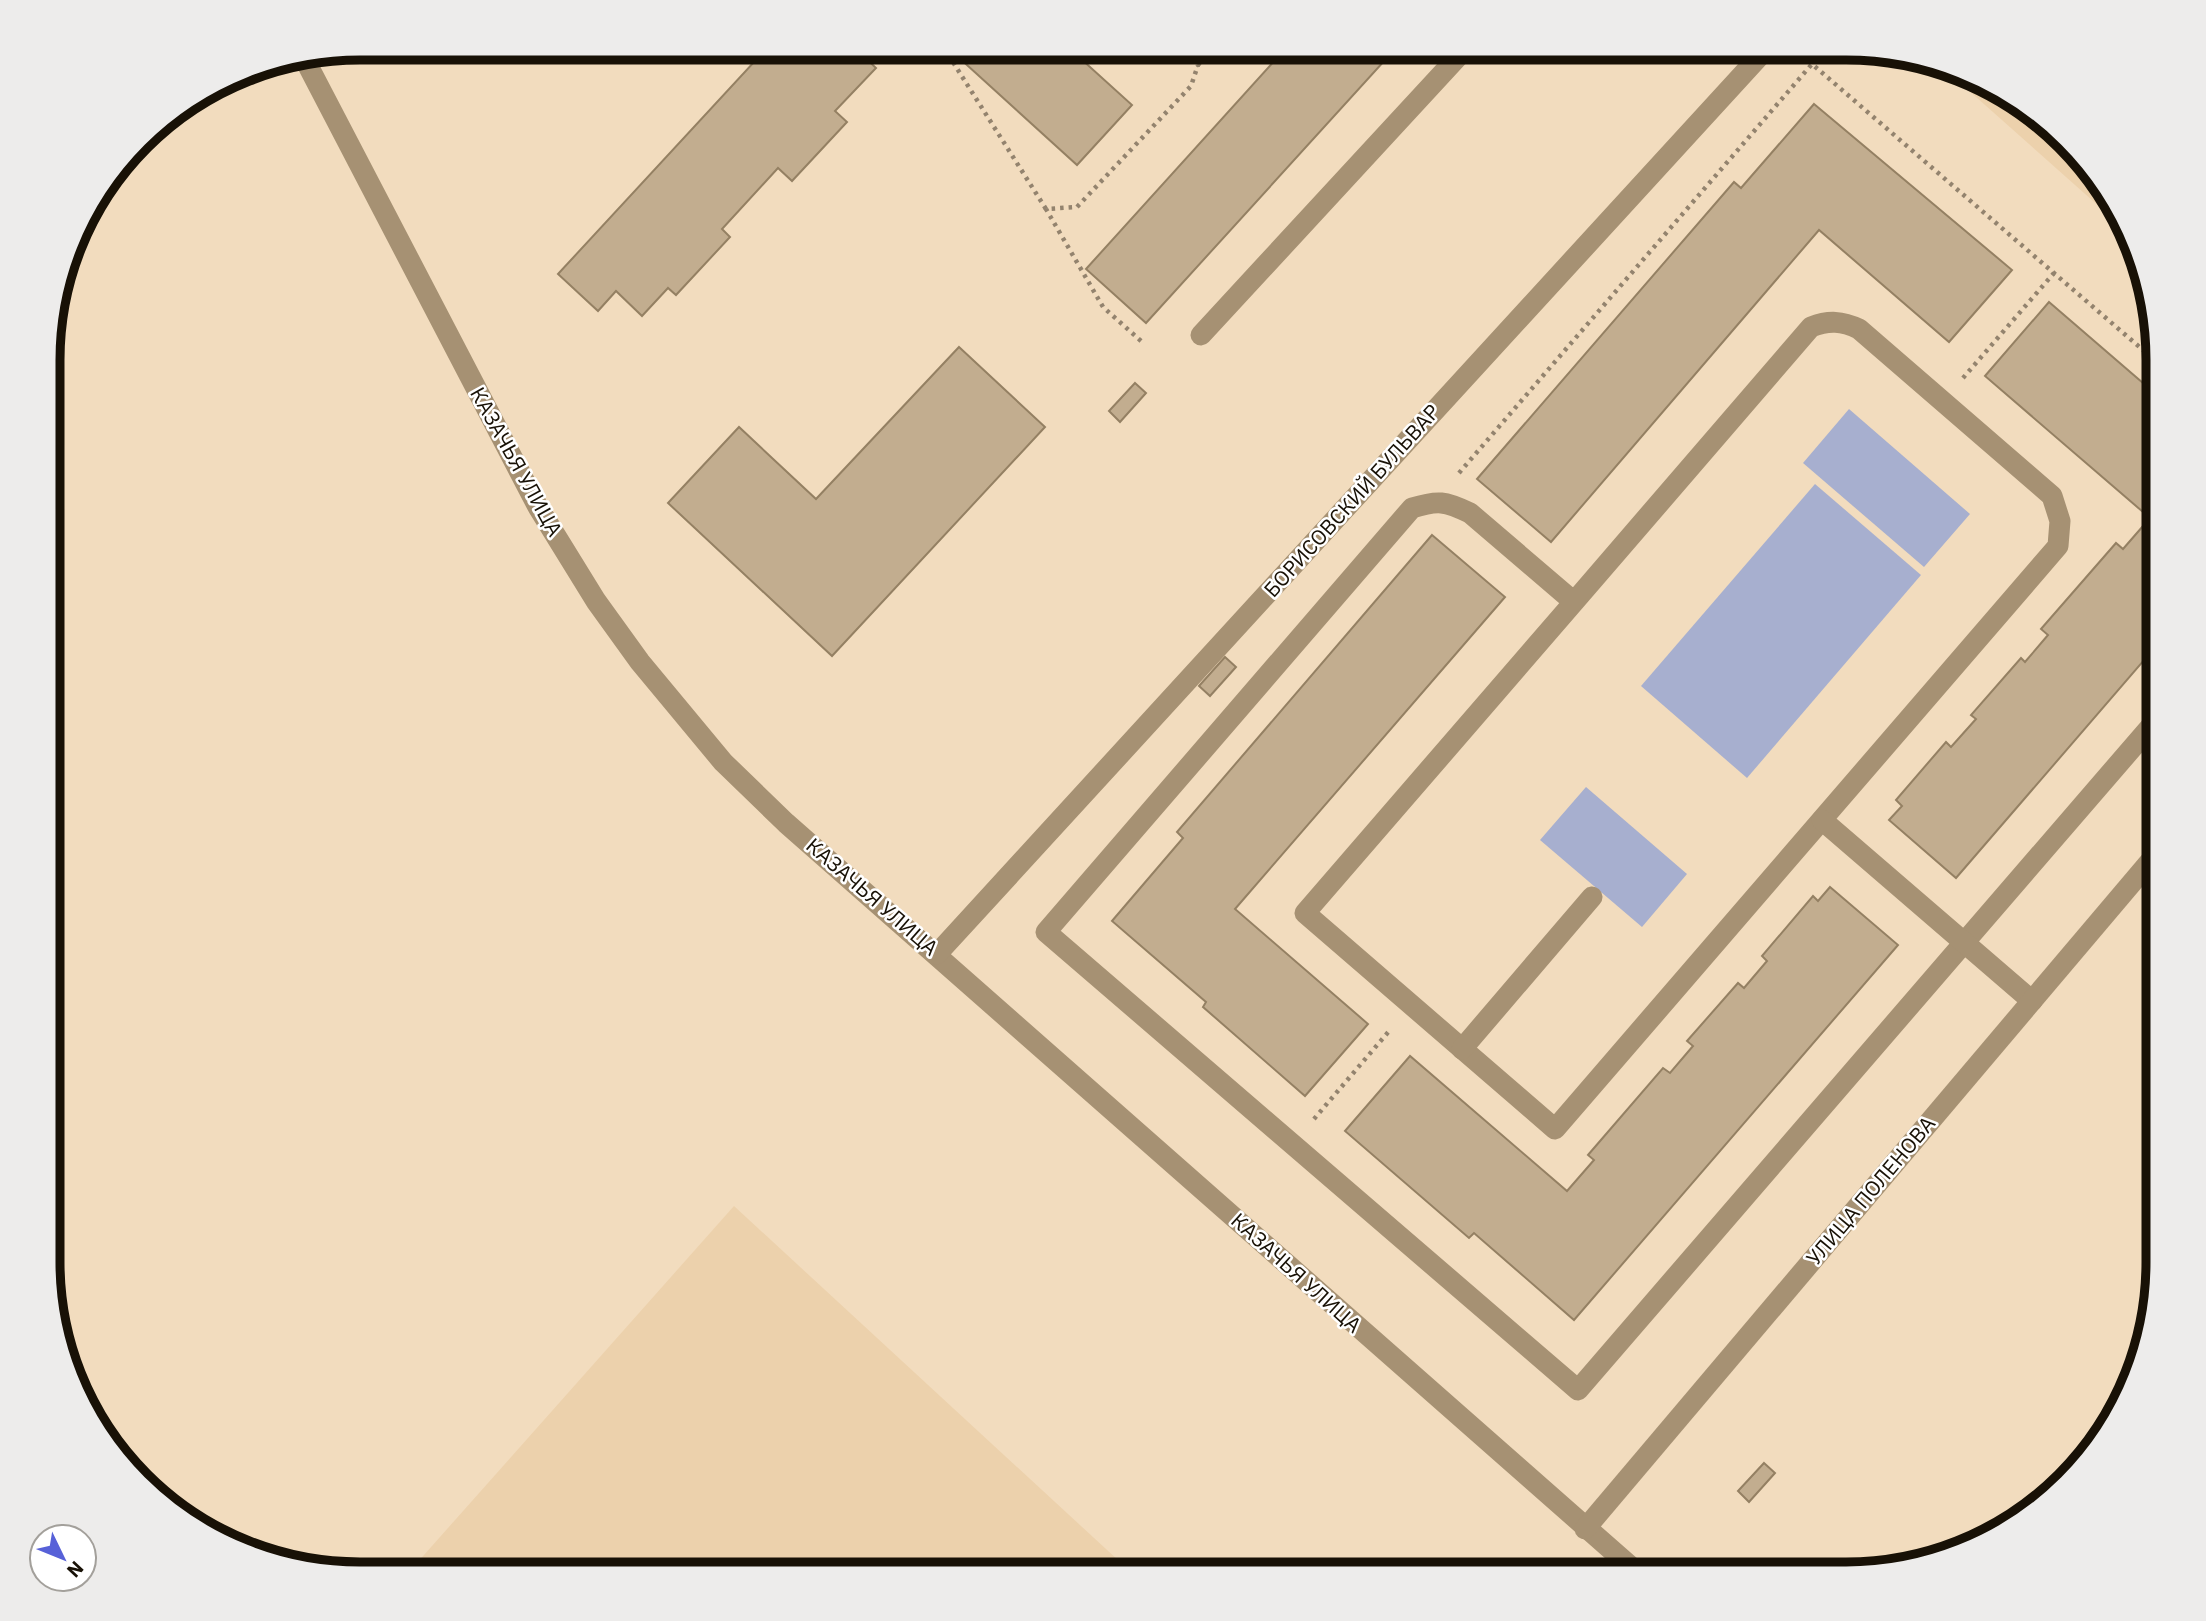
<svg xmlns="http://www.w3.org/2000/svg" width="2206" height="1621" viewBox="0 0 2206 1621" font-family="'IBM Plex Sans',sans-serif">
  <rect width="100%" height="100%" fill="#f2dcbe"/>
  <g fill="#ecd1ac">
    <path d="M1940,65L1965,71L2037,112L2126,221L2129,233Z"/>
    <path d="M734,1206L1132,1573H408Z"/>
  </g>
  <g fill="#a7afcf">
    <path d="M1849,409L1970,514L1924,567L1803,463Z"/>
    <path d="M1815,484L1921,575L1747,778L1641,686Z"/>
    <path d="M1586,787L1687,874L1642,927L1540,840Z"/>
  </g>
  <g fill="#c2ad8f" stroke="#948063" stroke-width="2">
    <path d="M768,47H854L876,68L835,111L847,122L792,181L778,168L722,229L730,237L676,295L668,288L642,316L616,291L598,311L558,274Z"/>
    <path d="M965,48H1069L1132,105L1077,165L957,56Z"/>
    <path d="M1286,48H1396L1146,323L1086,269Z"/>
    <path d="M1814,104L2012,270L1949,342L1819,230L1551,542L1477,479L1734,182L1741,188Z"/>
    <path d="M2049,302L2158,396V644L1956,878L1889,820L1902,806L1896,800L1946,742L1951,747L1976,719L1971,715L2021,658L2025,662L2048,635L2041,629L2116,543L2123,549L2150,518L1985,376Z"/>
    <path d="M959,347L1045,427L832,656L668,503L739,427L816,499Z"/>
    <path d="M1135,383L1146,393L1120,422L1109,411Z"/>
    <path d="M1432,535L1505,597L1235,909L1368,1024L1305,1096L1203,1007L1206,1002L1112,921L1183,838L1177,832Z"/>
    <path d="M1225,657L1236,667L1210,696L1199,686Z"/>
    <path d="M1830,887L1898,945L1574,1320L1474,1233L1469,1238L1345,1131L1410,1056L1567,1191L1594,1160L1588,1155L1663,1068L1670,1073L1693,1046L1687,1041L1738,983L1744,988L1767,961L1762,956L1813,896L1818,901Z"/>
    <path d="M1764,1463L1775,1473L1749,1502L1738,1491Z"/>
  </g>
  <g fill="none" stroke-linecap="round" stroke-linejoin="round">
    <g stroke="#93836e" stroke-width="4.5" stroke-dasharray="3.5 5" stroke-linecap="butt">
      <path d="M944,48L1046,209"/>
      <path d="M1178,48L1198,65L1214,48"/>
      <path d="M1141,341L1103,307L1046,209L1077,207L1191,86L1198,65"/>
      <path d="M1963,378L2054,273"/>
      <path d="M1459,473L1812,64L2158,363"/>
      <path d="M1314,1119L1390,1030"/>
    </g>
    <g stroke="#a69173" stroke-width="21">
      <path d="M1201,335L1466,48"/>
      <path d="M1574,602L1811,327C1829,320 1842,321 1859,329L2052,496L2060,521L2058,546L1555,1129L1305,913L1574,602L1470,513C1445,501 1438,500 1412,508L1046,932L1578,1390L2158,718"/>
      <path d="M1822,820L2032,1001"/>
      <path d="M1462,1049L1592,897"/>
    </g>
    <g stroke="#a69173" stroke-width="21">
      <path d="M304,58L538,507L596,601L640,662L723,762L786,823L1639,1574"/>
      <path d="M937,954L1767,48"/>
      <path d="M1585,1529L2158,852"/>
    </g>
  </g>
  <g text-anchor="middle" stroke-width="5" stroke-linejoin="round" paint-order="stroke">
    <g font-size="21" fill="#181106" stroke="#fff">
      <text transform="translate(516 462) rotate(61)" y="7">КАЗАЧЬЯ УЛИЦА</text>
      <text transform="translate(1352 501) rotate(-48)" y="7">БОРИСОВСКИЙ БУЛЬВАР</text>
      <text transform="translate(872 897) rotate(41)" y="7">КАЗАЧЬЯ УЛИЦА</text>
      <text transform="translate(1871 1191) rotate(-50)" y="7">УЛИЦА ПОЛЕНОВА</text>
      <text transform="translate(1296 1273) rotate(42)" y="7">КАЗАЧЬЯ УЛИЦА</text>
    </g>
  </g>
  <path d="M0 0H2206V1621H0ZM360 60H1846A300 300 0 0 1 2146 360V1262A300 300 0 0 1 1846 1562H360A300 300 0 0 1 60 1262V360A300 300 0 0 1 360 60Z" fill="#edeceb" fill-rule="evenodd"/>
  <path fill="none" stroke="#181106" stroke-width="9" d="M360 60H1846A300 300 0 0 1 2146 360V1262A300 300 0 0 1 1846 1562H360A300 300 0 0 1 60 1262V360A300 300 0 0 1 360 60Z"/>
  <g transform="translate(63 1558) rotate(133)"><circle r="33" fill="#ffffff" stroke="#a3a09b" stroke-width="2"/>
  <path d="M0-5L12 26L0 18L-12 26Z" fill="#5761d8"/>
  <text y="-10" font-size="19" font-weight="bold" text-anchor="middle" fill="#181106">N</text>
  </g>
</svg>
